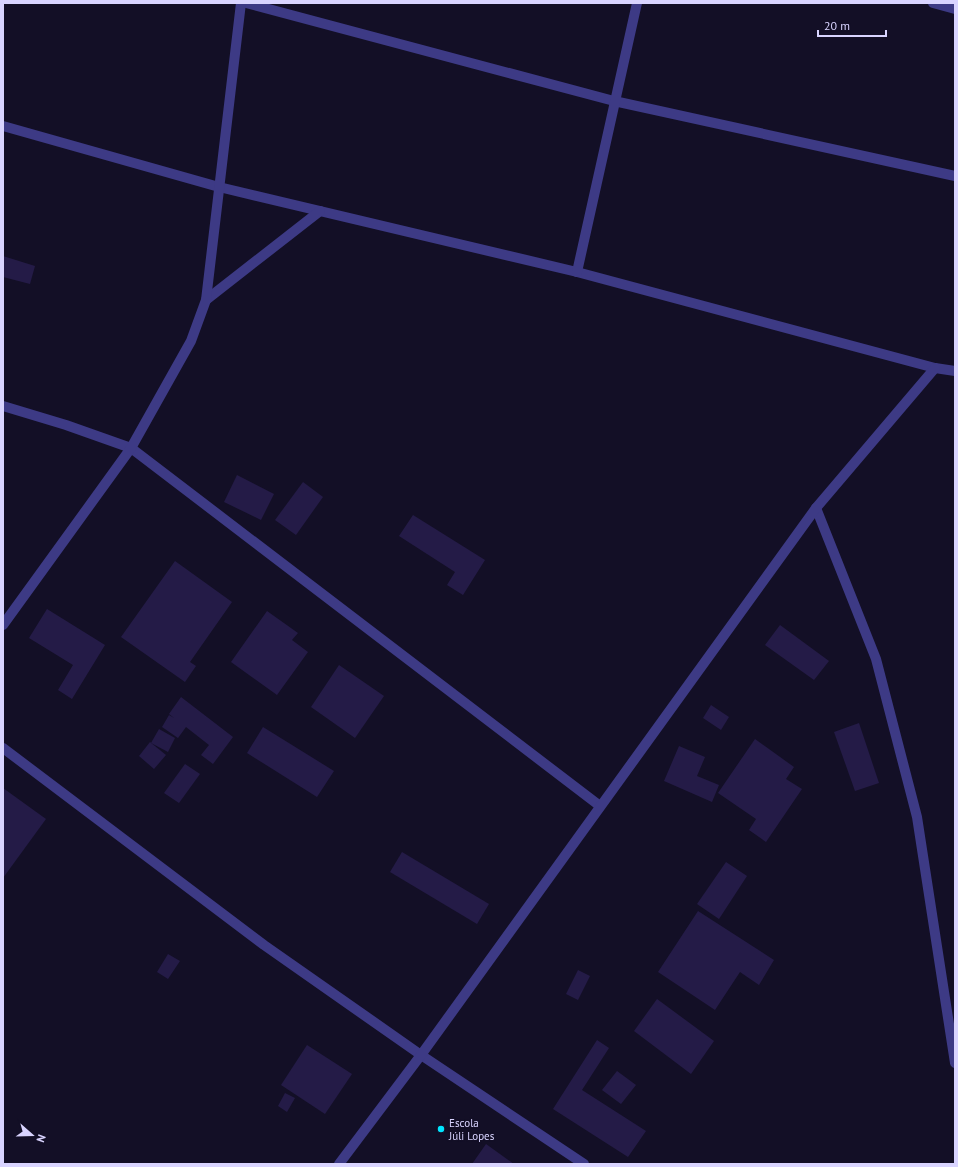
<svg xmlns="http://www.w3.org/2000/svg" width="958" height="1167" viewBox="0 0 958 1167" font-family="'PT Sans',sans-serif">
  <rect width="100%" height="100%" fill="#130f26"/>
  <g fill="#241b47">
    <path d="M3,256L35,266L30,284L3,277Z"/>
    <path d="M237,475L274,494L261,520L224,502Z"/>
    <path d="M303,482L323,497L296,535L275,520Z"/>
    <path d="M413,515L485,560L463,595L447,585L455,572L399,536Z"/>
    <path d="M175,561L232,602L190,662L196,666L185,682L121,637Z"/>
    <path d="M47,609L105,645L72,699L58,690L73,665L29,638Z"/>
    <path d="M267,611L298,633L292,640L308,652L277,695L231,662Z"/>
    <path d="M780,625L829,661L814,680L765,645Z"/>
    <path d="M339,665L384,696L355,738L311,707Z"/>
    <path d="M181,697L233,737L213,764L201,755L209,745L186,727L178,738L162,727L169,715L174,718L169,714Z"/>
    <path d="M711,705L729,717L721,730L703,718Z"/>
    <path d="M859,723L879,783L855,791L834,732Z"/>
    <path d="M263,727L334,771L317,797L247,753Z"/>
    <path d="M159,729L175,738L168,752L151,743Z"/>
    <path d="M755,739L794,767L786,779L802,789L766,842L749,830L756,819L718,793Z"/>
    <path d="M150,742L166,755L154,769L139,756Z"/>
    <path d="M679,746L705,757L697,776L719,785L712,802L664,781Z"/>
    <path d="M185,764L200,774L179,803L164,793Z"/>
    <path d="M3,788L46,819L3,878Z"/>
    <path d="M402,852L489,904L477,924L390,872Z"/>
    <path d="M726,862L747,876L719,919L697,904Z"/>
    <path d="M698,911L774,960L759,985L740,972L715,1010L658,972Z"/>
    <path d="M168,954L180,961L168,979L157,972Z"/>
    <path d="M578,970L590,976L578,1000L566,994Z"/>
    <path d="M657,999L714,1041L691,1074L634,1031Z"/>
    <path d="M597,1040L609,1048L582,1090L646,1131L628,1157L553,1109Z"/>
    <path d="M307,1045L352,1074L325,1114L281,1085Z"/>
    <path d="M617,1071L636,1085L621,1104L602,1090Z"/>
    <path d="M285,1093L295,1098L287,1112L278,1106Z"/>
    <path d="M486,1144L514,1164H472Z"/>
  </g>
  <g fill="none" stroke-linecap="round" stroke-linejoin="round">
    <g stroke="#3d3a85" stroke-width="10">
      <path d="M246,3L614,101L955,176"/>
      <path d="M933,3L955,9"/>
      <path d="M3,126L219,187L577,272L935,368L955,371"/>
      <path d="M577,272L637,3"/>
      <path d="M206,300L320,211"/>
      <path d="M3,406L66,425L131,448L600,806"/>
      <path d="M816,508L876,659L917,817L955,1063"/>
      <path d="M3,625L131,448L191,341L206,300L241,3"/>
      <path d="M3,748L264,945L421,1055L584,1164"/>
      <path d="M339,1164L421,1055L816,508L935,368"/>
    </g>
  </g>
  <circle fill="#00e5ff" stroke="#130f26" stroke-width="1.5" cx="441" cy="1129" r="4"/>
  <g text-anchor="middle" stroke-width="3.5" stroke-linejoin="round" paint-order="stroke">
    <g font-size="11" fill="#d9d4ff" stroke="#130f26" text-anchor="start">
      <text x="449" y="1127">Escola<tspan x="449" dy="13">Júli Lopes</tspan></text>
    </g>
  </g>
  <rect width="958" height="1167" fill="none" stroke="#d9d4ff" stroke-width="8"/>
  <g transform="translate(32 1135) rotate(110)" stroke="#130f26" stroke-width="3" paint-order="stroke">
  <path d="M0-3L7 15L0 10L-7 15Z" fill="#d9d4ff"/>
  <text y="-6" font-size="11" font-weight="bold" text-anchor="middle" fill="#d9d4ff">N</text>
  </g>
  <path d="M818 30v6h68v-6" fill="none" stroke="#d9d4ff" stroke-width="2"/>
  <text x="824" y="30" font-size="12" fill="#d9d4ff" stroke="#130f26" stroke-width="3" paint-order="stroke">20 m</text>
</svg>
